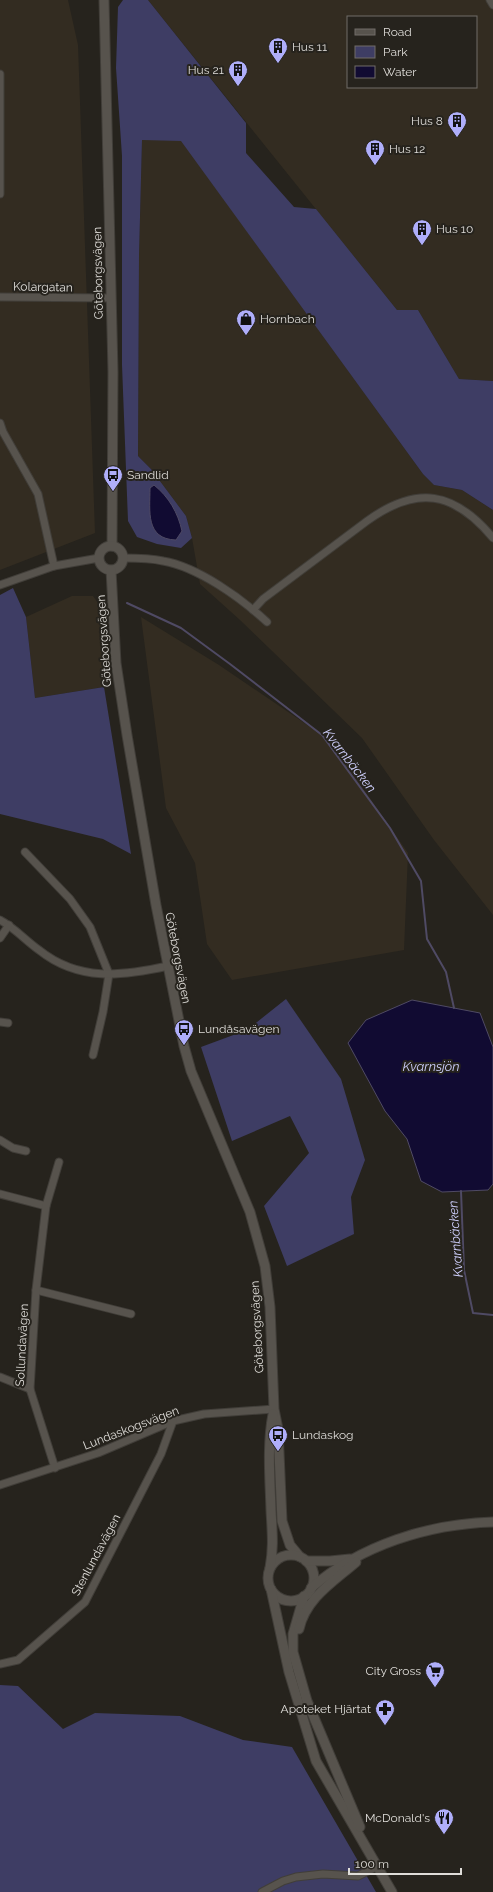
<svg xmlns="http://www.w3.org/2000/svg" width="493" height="1892" viewBox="0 0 493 1892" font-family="Raleway,sans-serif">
  <rect width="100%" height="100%" fill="#26231d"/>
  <g fill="#332c21" fill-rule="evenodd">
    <path d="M0,0H68L78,45L95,533L0,570Z"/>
    <path d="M148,0H493V381L459,379L418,310H397ZM348,17H476V87H348Z"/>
    <path d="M142,140H181L423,474L434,485L462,490L493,510V915L434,840L362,738L240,620L200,584L192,538L186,516L151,469L138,456L139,256Z"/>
    <path d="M72,596H93L100,606L104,687L35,698L26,617Z"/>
    <path d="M141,617L219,665L322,735L333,745L408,853L404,950L232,980L207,944L195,863L166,808Z"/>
  </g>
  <g fill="#3e3d64">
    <path d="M123,0H148L246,123V153L294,207L316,209L397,310H418L459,379L493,381V510L462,490L434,485L423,474L181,141L142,140L139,256L138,456L151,469L186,516L192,538L181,548L157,544L137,537L128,521L122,365V156L116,68L118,7Z"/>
    <path d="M13,588L26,617L35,698L104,687L131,854L103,839L0,814V595Z"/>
    <path d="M286,999L341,1079L365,1160L351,1197L354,1234L287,1266L264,1206L309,1153L290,1116L232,1141L201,1047L247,1030Z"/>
    <path d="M0,1685L18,1686L63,1729L95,1713L180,1716L243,1740L292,1747L376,1892H0Z"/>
  </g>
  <g fill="#110b32" stroke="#4f4a64">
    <path d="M154,485C169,497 178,513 182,531L176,540C145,539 150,511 150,488Z"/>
    <path d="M412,1000L480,1013L493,1047V1184L488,1190L442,1192L421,1181L407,1139L385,1111L348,1043L366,1020Z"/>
  </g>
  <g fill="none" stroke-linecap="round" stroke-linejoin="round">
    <g stroke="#4f4a64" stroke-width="2">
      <path d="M127,603L181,628L230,664L322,735L390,828L421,881L427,939L446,972L454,1008"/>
      <path d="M461,1191L464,1270L473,1313L493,1315"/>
    </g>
    <defs>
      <g id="minor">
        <path d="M490,0L493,5"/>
        <path d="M0,74V194"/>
        <path d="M0,297L110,298"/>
        <path d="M0,423L3,432L38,494L54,566"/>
        <path d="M123,558C136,558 150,558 163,561C198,567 241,598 267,622"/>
        <path d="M0,585L54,566L99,558"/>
        <path d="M253,610L263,599L367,521C417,485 454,491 493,538"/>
        <path d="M25,852L70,899L90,927L109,974L103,1012L93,1055"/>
        <path d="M0,920C15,928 25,940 39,950C79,982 122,976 168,966"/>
        <path d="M0,938L9,925"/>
        <path d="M0,1022L8,1023"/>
        <path d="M0,1140L13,1148L26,1151"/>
        <path d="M0,1194L46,1206"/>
        <path d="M36,1290L131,1314"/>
        <path d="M0,1377L30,1389"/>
        <path d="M55,1468L30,1389L36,1290L46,1206L59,1162"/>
        <path d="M0,1485L98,1453L173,1421L204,1414L274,1409"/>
        <path d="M0,1664L18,1660L85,1602L161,1454L173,1421"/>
        <path d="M262,1892L283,1881L296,1877L323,1874L358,1876L378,1866"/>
      </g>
      <g id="tertiary">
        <path d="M104,0L113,372L112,546"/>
        <circle cx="111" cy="558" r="12"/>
        <path d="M111,570L116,663L127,735L156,905L184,1046L191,1071L250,1212L265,1266L270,1307L274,1409L278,1429L282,1521L290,1545L300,1557"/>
        <circle cx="291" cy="1578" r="23"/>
        <path d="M306,1561H330L350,1559"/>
        <path d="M270,1568C274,1546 272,1531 271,1510C270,1479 267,1445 273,1414"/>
        <path d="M311,1588C361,1545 428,1524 493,1522"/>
        <path d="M271,1589L289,1672L316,1761L392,1892"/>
        <path d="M304,1596L293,1634V1652L307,1701L360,1827"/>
        <path d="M299,1629C306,1598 333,1582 356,1562"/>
      </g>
    </defs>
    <use href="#minor" stroke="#413e39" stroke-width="9"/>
    <use href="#tertiary" stroke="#413e39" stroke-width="11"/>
    <use href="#minor" stroke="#57534d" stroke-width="7"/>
    <use href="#tertiary" stroke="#57534d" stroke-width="9"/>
  </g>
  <defs>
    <symbol id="building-pin" viewBox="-11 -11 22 30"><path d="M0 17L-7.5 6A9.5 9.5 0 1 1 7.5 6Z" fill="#afaefa" stroke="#26231d"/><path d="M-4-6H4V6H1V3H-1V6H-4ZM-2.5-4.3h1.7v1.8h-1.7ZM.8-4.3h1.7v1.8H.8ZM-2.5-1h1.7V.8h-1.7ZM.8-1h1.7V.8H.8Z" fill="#111"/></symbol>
    <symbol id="shop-pin" viewBox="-11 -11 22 30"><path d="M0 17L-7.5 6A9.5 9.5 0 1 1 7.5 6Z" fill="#afaefa" stroke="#26231d"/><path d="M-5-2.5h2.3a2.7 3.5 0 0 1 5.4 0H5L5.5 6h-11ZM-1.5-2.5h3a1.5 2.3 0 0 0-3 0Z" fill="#111"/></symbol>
    <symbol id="bus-pin" viewBox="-11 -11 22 30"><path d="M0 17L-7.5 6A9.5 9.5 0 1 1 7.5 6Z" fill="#afaefa" stroke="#26231d"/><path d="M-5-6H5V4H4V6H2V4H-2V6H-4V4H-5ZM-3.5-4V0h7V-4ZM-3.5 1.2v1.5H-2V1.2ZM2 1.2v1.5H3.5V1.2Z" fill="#111"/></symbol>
    <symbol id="supermarket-pin" viewBox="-11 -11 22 30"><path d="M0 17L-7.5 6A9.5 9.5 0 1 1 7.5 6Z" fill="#afaefa" stroke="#26231d"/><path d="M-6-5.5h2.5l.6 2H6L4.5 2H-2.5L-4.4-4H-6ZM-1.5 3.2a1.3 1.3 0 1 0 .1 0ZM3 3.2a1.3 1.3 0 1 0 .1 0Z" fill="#111"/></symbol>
    <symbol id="pharmacy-pin" viewBox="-11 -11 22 30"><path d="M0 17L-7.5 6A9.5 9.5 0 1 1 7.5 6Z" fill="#afaefa" stroke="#26231d"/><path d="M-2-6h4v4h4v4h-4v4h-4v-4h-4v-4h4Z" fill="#111"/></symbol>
    <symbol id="restaurant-pin" viewBox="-11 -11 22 30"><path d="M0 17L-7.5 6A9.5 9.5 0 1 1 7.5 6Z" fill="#afaefa" stroke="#26231d"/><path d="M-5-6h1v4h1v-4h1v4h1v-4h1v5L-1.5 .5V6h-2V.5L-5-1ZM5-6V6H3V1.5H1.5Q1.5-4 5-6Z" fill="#111"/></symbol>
  </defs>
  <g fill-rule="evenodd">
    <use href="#building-pin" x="267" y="36" width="22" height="30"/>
    <use href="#building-pin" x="227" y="59" width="22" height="30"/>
    <use href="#building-pin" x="446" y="110" width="22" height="30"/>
    <use href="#building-pin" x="364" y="138" width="22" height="30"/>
    <use href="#building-pin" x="411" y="218" width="22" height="30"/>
    <use href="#shop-pin" x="235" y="308" width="22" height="30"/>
    <use href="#bus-pin" x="102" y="464" width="22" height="30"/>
    <use href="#bus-pin" x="173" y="1018" width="22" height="30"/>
    <use href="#bus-pin" x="267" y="1424" width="22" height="30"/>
    <use href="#supermarket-pin" x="424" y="1660" width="22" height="30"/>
    <use href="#pharmacy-pin" x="374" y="1698" width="22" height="30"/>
    <use href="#restaurant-pin" x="433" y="1807" width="22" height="30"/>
  </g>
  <g text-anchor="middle" stroke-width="4" stroke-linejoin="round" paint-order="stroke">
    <g font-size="12" fill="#dfddd9" stroke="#26231d" text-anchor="start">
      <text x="292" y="51">Hus 11</text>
      <text x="224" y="74" text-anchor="end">Hus 21</text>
      <text x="443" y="125" text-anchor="end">Hus 8</text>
      <text x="389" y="153">Hus 12</text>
      <text x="436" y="233">Hus 10</text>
      <text x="260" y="323">Hornbach</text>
      <text x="127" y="479">Sandlid</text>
      <text x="198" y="1033">Lundåsavägen</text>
      <text x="292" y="1439">Lundaskog</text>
      <text x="421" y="1675" text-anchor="end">City Gross</text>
      <text x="371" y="1713" text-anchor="end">Apoteket Hjärtat</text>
      <text x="430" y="1822" text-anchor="end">McDonald's</text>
    </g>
    <g font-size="12" fill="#dfddd9" stroke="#26231d">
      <text transform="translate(98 273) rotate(-91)" y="4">Göteborgsvägen</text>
      <text transform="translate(43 287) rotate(1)" y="4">Kolargatan</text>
      <text transform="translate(104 641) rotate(-94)" y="4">Göteborgsvägen</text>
      <text transform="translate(178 958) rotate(79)" y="4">Göteborgsvägen</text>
      <text transform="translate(257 1327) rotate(-93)" y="4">Göteborgsvägen</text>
      <text transform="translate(22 1345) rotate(-87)" y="4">Sollundavägen</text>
      <text transform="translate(131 1428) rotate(-21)" y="4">Lundaskogsvägen</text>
      <text transform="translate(96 1555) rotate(-62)" y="4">Stenlundavägen</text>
    </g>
    <g font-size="13" font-style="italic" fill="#cfd0fd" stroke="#26231d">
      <text transform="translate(350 760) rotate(52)" y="5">Kvarnbäcken</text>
      <text x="431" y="1071">Kvarnsjön</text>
      <text transform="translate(455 1239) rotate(-94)" y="5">Kvarnbäcken</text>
    </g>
  </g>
  <rect x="347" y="16" width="130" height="72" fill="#26231d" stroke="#706d68"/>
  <rect x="355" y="29" width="20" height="6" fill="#57534d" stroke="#706d68"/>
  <text x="383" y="36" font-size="12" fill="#dfddd9">Road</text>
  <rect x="355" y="46" width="20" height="12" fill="#3e3d64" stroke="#706d68"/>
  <text x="383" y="56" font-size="12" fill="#dfddd9">Park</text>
  <rect x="355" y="66" width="20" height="12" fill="#110b32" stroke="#706d68"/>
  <text x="383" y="76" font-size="12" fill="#dfddd9">Water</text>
  <path d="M349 1868v6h112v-6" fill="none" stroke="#dfddd9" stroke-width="2"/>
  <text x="355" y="1868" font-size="12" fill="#dfddd9" stroke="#26231d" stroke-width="3" paint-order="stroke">100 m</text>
</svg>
